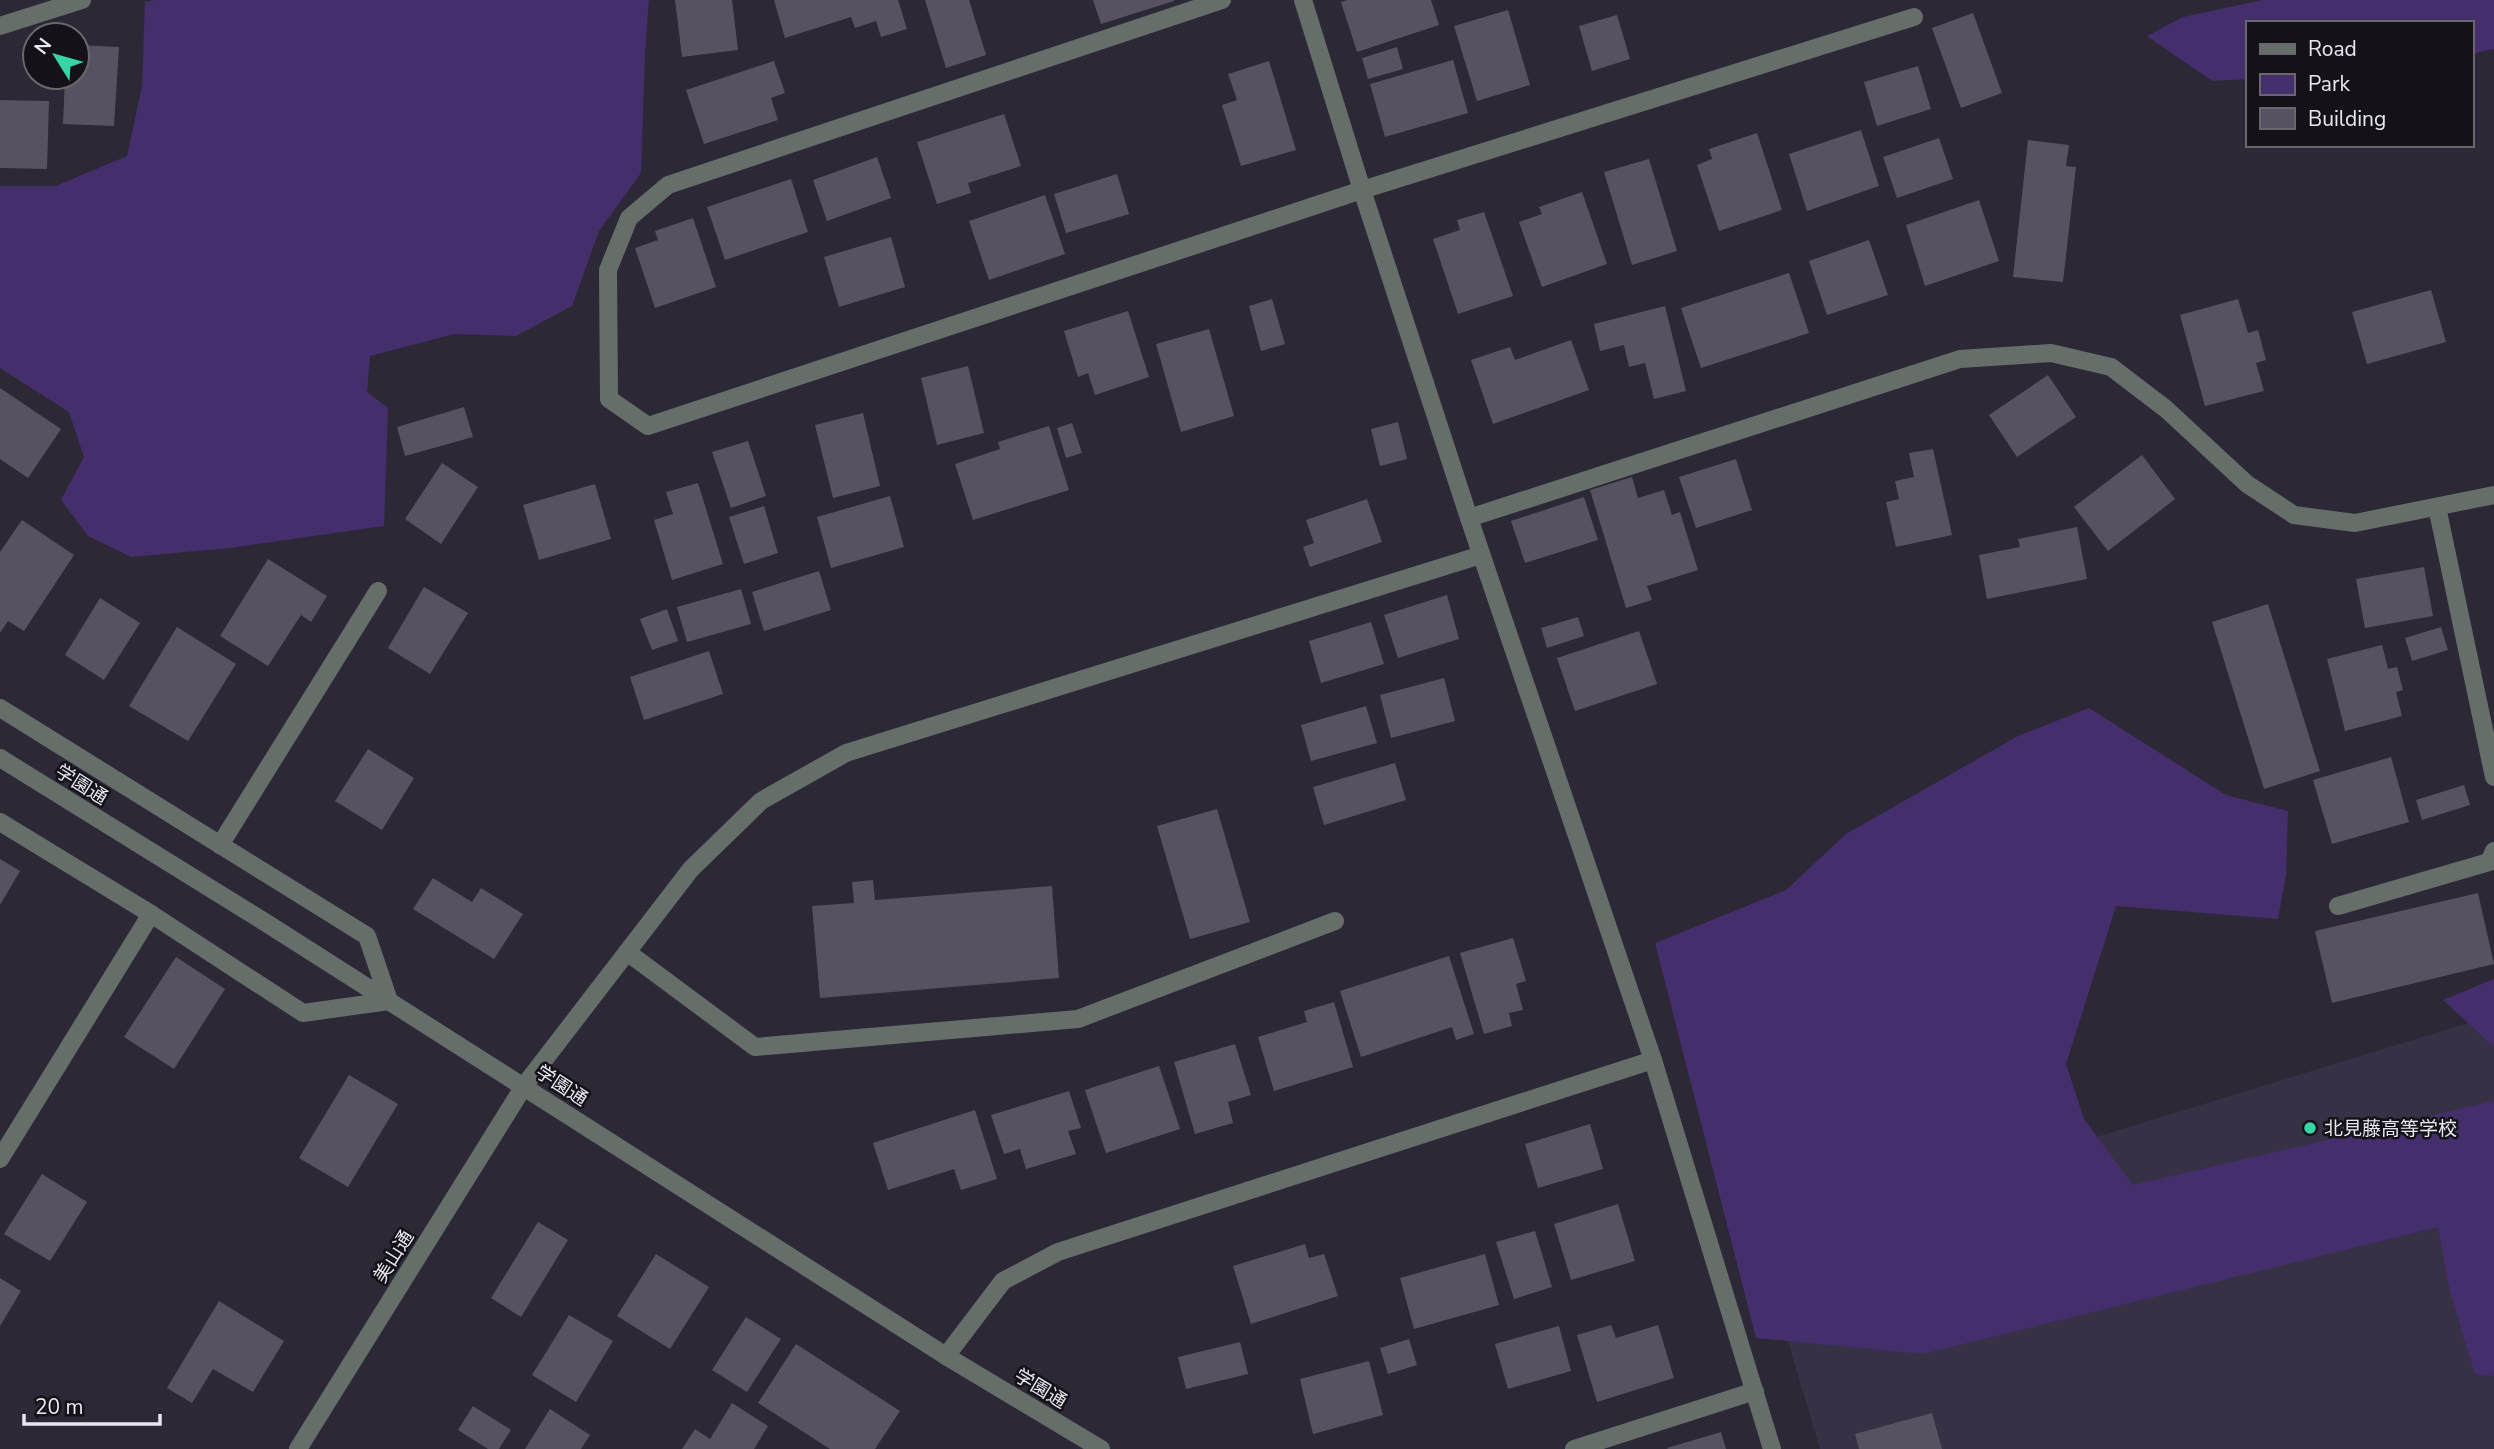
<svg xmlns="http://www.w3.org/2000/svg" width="2494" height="1449" viewBox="0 0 2494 1449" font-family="'Nunito Sans','Noto Sans JP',sans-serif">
  <rect width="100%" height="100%" fill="#2c2836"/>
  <path fill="#363144" d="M2494,1015V1449H1820L1758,1241Z"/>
  <g fill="#452e6c">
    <path d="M155,0H649L645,53L641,173L599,231L572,306L516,336L454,334L370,356L367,392L388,408L384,526L230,548L131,557L88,536L61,500L84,457L69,412L0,368V186H56L127,156L142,86L145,2Z"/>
    <path d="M2263,0H2494V49L2471,54V23H2247V79L2212,81L2147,36L2183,17Z"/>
    <path d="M2089,708L2226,795L2288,811L2286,875L2278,919L2116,906L2066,1064L2084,1119L2133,1185L2494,1101V1376L2475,1374L2450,1292L2438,1227L1923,1354L1756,1338L1655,943L1786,890L1846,834L2018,736Z"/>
    <path d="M2494,979V1047L2443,1000Z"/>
  </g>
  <g fill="#565262">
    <path d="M675,0H732L738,50L682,57Z"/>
    <path d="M774,0H898L907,29L881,37L876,21L855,28L851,17L785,38Z"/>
    <path d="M925,0H969L986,55L946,68Z"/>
    <path d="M1093,0H1174V1L1101,24Z"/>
    <path d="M1348,0H1431L1439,25L1357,52L1341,2Z"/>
    <path d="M1508,10L1530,85L1477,101L1454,26Z"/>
    <path d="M1973,13L2002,93L1961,108L1932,28Z"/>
    <path d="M1617,15L1630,59L1592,71L1579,26Z"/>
    <path d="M77,45L119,47L114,126L63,124L65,77H77Z"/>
    <path d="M1397,47L1403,69L1368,79L1362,58Z"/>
    <path d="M1453,60L1468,113L1385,137L1370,84Z"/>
    <path d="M774,61L785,93L771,98L778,120L704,144L686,90Z"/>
    <path d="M1269,61L1296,150L1241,166L1222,105L1237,100L1228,74Z"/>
    <path d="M1918,66L1931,109L1877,126L1864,82Z"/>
    <path d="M0,100L49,101L47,169L0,168Z"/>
    <path d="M1004,114L1021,166L968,183L971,193L937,204L917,142Z"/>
    <path d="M1861,130L1879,186L1807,211L1789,154Z"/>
    <path d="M1757,133L1782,210L1719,231L1697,165L1712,159L1709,149Z"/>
    <path d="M1939,138L1953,179L1897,198L1883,157Z"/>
    <path d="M2028,140L2069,145L2066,166L2076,167L2063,282L2013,277Z"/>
    <path d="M877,157L891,198L827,221L813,180Z"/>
    <path d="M1649,159L1677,251L1632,265L1604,172Z"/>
    <path d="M1117,174L1129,214L1066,233L1054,194Z"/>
    <path d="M791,179L808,232L725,260L707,207Z"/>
    <path d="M1582,192L1607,264L1542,287L1519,222L1542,214L1539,207Z"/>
    <path d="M1045,195L1065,254L989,280L969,221Z"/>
    <path d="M1979,200L1999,261L1925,286L1906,225Z"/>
    <path d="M1484,212L1513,296L1458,314L1433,239L1460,230L1457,220Z"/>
    <path d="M693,218L716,287L655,308L635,248L658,240L655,231Z"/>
    <path d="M891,237L905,287L839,307L824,257Z"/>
    <path d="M1869,240L1888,295L1827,315L1809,261Z"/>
    <path d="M1789,273L1809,333L1701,368L1681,308Z"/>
    <path d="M2431,290L2446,342L2367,364L2352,312Z"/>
    <path d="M1272,299L1285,344L1261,351L1249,306Z"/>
    <path d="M2238,299L2248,333L2258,330L2266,360L2256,363L2264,391L2205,406L2180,315Z"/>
    <path d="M1665,306L1686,391L1654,399L1645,363L1629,367L1624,345L1600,351L1594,324Z"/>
    <path d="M1128,311L1149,377L1095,395L1088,373L1078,377L1064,331Z"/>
    <path d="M1209,329L1234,416L1181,432L1156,344Z"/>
    <path d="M1571,340L1589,390L1493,424L1471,360L1510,347L1515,360Z"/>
    <path d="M968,366L984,433L937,445L921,378Z"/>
    <path d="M2048,375L2076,417L2017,457L1989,415Z"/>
    <path d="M0,388L61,429L28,478L0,459Z"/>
    <path d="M464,407L473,437L405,456L397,427Z"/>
    <path d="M863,413L880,486L833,498L815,425Z"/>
    <path d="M1398,422L1407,459L1380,466L1371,429Z"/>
    <path d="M1072,423L1082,453L1066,458L1057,428Z"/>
    <path d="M1049,426L1069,490L973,520L955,464L1000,449L998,442Z"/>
    <path d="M748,441L766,496L731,508L712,452Z"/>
    <path d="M1933,449L1952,535L1896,547L1886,502L1899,499L1895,481L1914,477L1909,453Z"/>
    <path d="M2142,455L2175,499L2108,551L2074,507Z"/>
    <path d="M1736,459L1752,510L1696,528L1679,477Z"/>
    <path d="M442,463L478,487L441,544L405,519Z"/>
    <path d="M1632,477L1638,498L1664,490L1672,515L1680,512L1698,570L1647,586L1652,600L1626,608L1590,490Z"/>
    <path d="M698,483L723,564L672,580L654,520L673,514L666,492Z"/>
    <path d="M595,484L611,539L539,560L523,505Z"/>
    <path d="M890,496L904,547L831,568L817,517Z"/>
    <path d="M1584,497L1598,540L1525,563L1511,521Z"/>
    <path d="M1367,499L1382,542L1310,567L1303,547L1314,543L1306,520Z"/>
    <path d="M764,506L778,553L744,564L729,517Z"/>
    <path d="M22,520L74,555L24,631L8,621L0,633V552Z"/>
    <path d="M2077,527L2087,579L1987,599L1979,555L2020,547L2018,539Z"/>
    <path d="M268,559L327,596L311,622L301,615L268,666L220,636Z"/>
    <path d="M2424,567L2433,616L2365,628L2356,579Z"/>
    <path d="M819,571L831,610L764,631L752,592Z"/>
    <path d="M424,587L468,613L430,674L388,648Z"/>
    <path d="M741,589L751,624L687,642L677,607Z"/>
    <path d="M1447,595L1459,639L1398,658L1384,615Z"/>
    <path d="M100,598L140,623L104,680L65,655Z"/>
    <path d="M2268,604L2320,771L2264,789L2212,622Z"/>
    <path d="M667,609L678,641L652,650L640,619Z"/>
    <path d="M1578,617L1584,636L1547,648L1541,628Z"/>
    <path d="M1371,622L1384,664L1321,683L1309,641Z"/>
    <path d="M177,627L236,664L188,741L129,706Z"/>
    <path d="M2441,627L2448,650L2412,661L2405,638Z"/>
    <path d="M1639,631L1657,684L1575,711L1557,658Z"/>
    <path d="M2382,645L2388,669L2397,667L2403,690L2396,692L2402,716L2345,731L2327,659Z"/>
    <path d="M709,651L723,694L644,720L630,677Z"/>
    <path d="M1444,678L1455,721L1391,738L1380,695Z"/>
    <path d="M1366,706L1377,743L1311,761L1301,725Z"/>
    <path d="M368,749L414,778L382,830L335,801Z"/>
    <path d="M2391,757L2409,822L2332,844L2313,780Z"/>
    <path d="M1395,763L1406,800L1324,825L1313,787Z"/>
    <path d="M2464,785L2470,805L2422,820L2416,800Z"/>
    <path d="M1217,809L1250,922L1190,939L1157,826Z"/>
    <path d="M0,859L20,871L0,905Z"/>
    <path d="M433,878L472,902L481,888L523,914L494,959L413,909Z"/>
    <path d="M873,880L875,900L1052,886L1059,978L820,998L812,906L854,903L852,882Z"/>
    <path d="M2478,893L2494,964L2332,1003L2315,931Z"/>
    <path d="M1513,938L1526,981L1516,984L1523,1010L1509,1013L1512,1026L1484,1034L1460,953Z"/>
    <path d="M1449,956L1474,1034L1456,1040L1452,1027L1361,1057L1340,991Z"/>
    <path d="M176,957L225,989L174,1069L124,1037Z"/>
    <path d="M1334,1002L1353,1067L1274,1091L1258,1037L1307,1022L1304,1011Z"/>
    <path d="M1235,1044L1251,1095L1228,1102L1233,1123L1195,1134L1174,1062Z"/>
    <path d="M1159,1066L1180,1129L1106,1153L1085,1090Z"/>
    <path d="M349,1075L398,1104L348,1187L299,1158Z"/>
    <path d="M1069,1091L1081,1128L1068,1131L1076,1154L1026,1169L1020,1149L1004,1154L991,1115Z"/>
    <path d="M975,1110L997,1179L961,1190L954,1169L888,1190L873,1143Z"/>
    <path d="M1590,1124L1603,1169L1538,1188L1525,1144Z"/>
    <path d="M42,1174L87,1202L50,1261L4,1234Z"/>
    <path d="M1618,1204L1635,1261L1571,1280L1554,1224Z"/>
    <path d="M538,1222L568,1240L521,1317L491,1298Z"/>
    <path d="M1535,1231L1552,1287L1514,1299L1496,1242Z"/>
    <path d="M1305,1244L1309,1258L1324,1254L1338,1296L1251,1324L1233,1266Z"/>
    <path d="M656,1254L709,1287L670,1349L617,1316Z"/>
    <path d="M1485,1254L1499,1305L1414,1329L1400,1278Z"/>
    <path d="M0,1278L21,1291L0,1326Z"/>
    <path d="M219,1301L284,1341L253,1392L213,1369L192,1403L167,1388Z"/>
    <path d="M569,1315L613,1341L576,1402L532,1375Z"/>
    <path d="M746,1317L781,1339L747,1392L712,1370Z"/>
    <path d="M1611,1325L1616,1338L1658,1325L1674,1378L1597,1402L1577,1335Z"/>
    <path d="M1559,1326L1571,1371L1508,1389L1495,1344Z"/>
    <path d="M1409,1339L1417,1365L1388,1374L1380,1348Z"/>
    <path d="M1240,1342L1248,1374L1186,1389L1178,1357Z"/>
    <path d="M796,1344L900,1411L875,1449H830L758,1403Z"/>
    <path d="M1369,1361L1383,1415L1313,1434L1300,1379Z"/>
    <path d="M732,1403L768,1426L754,1449H682L695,1429L710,1439Z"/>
    <path d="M473,1406L511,1430L499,1449H488L458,1430Z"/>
    <path d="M550,1409L590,1435L581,1449H525Z"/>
    <path d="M1932,1413L1942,1449H1859L1855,1434Z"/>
    <path d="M1721,1432L1726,1449H1668L1667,1448Z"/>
  </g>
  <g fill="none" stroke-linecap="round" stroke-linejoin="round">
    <g stroke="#666e6a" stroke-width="18">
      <path d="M1222,0L668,185L629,218L608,270L609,399L648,426L1362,190L1914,17"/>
      <path d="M1303,0L1362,190L1469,518L1653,1060L1772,1449"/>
      <path d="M0,26L82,0"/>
      <path d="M2437,507L2494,777"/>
      <path d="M1469,518L1960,359L2051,353L2111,367L2166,409L2247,484L2294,515L2355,523L2494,495"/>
      <path d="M0,708L367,936L389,1001L303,1013L151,914L0,822"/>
      <path d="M0,758L271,926L946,1356L1101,1449"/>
      <path d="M220,845L378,591"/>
      <path d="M2338,906L2489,862L2494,851"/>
      <path d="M627,952L755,1047L1078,1019L1335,921"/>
      <path d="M0,1159L151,914"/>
      <path d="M946,1356L1003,1281L1058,1252L1653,1060"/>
      <path d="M298,1449L524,1086L691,869L761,801L846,753L1481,555"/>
      <path d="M1574,1449L1755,1391"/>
    </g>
  </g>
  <circle fill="#37d4a6" stroke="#141218" stroke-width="2.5" cx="2310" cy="1128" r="7"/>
  <g text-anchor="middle" stroke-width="5" stroke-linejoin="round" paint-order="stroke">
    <g font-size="19" fill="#e8e6ef" stroke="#141218">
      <text transform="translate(82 784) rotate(32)" y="7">学園通</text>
      <text transform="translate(562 1085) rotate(33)" y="7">学園通</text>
      <text transform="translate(393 1256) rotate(-58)" y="7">美山通</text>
      <text transform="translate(1041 1388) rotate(31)" y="7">学園通</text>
    </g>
    <g font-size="19" fill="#e8e6ef" stroke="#141218" text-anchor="start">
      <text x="2324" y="1135">北見藤高等学校</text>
    </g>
  </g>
  <rect x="2246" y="21" width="228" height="126" fill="#141218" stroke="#69676e" stroke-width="2"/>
  <rect x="2260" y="44" width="35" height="10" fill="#666e6a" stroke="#69676e" stroke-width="2"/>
  <text x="2308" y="56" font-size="21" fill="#e8e6ef">Road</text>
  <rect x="2260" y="74" width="35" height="21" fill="#452e6c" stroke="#69676e" stroke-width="2"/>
  <text x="2308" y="91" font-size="21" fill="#e8e6ef">Park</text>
  <rect x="2260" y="108" width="35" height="21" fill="#565262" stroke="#69676e" stroke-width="2"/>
  <text x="2308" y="126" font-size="21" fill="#e8e6ef">Building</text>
  <g transform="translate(56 56) rotate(307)"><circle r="33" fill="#141218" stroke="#69676e" stroke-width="2"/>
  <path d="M0-5L12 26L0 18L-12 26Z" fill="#37d4a6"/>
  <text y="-10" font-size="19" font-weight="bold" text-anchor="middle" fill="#e8e6ef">N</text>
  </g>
  <path d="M24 1414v10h136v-10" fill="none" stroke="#e8e6ef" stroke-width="3.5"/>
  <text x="35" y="1414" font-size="21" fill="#e8e6ef" stroke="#141218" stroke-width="5" paint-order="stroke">20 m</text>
</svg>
